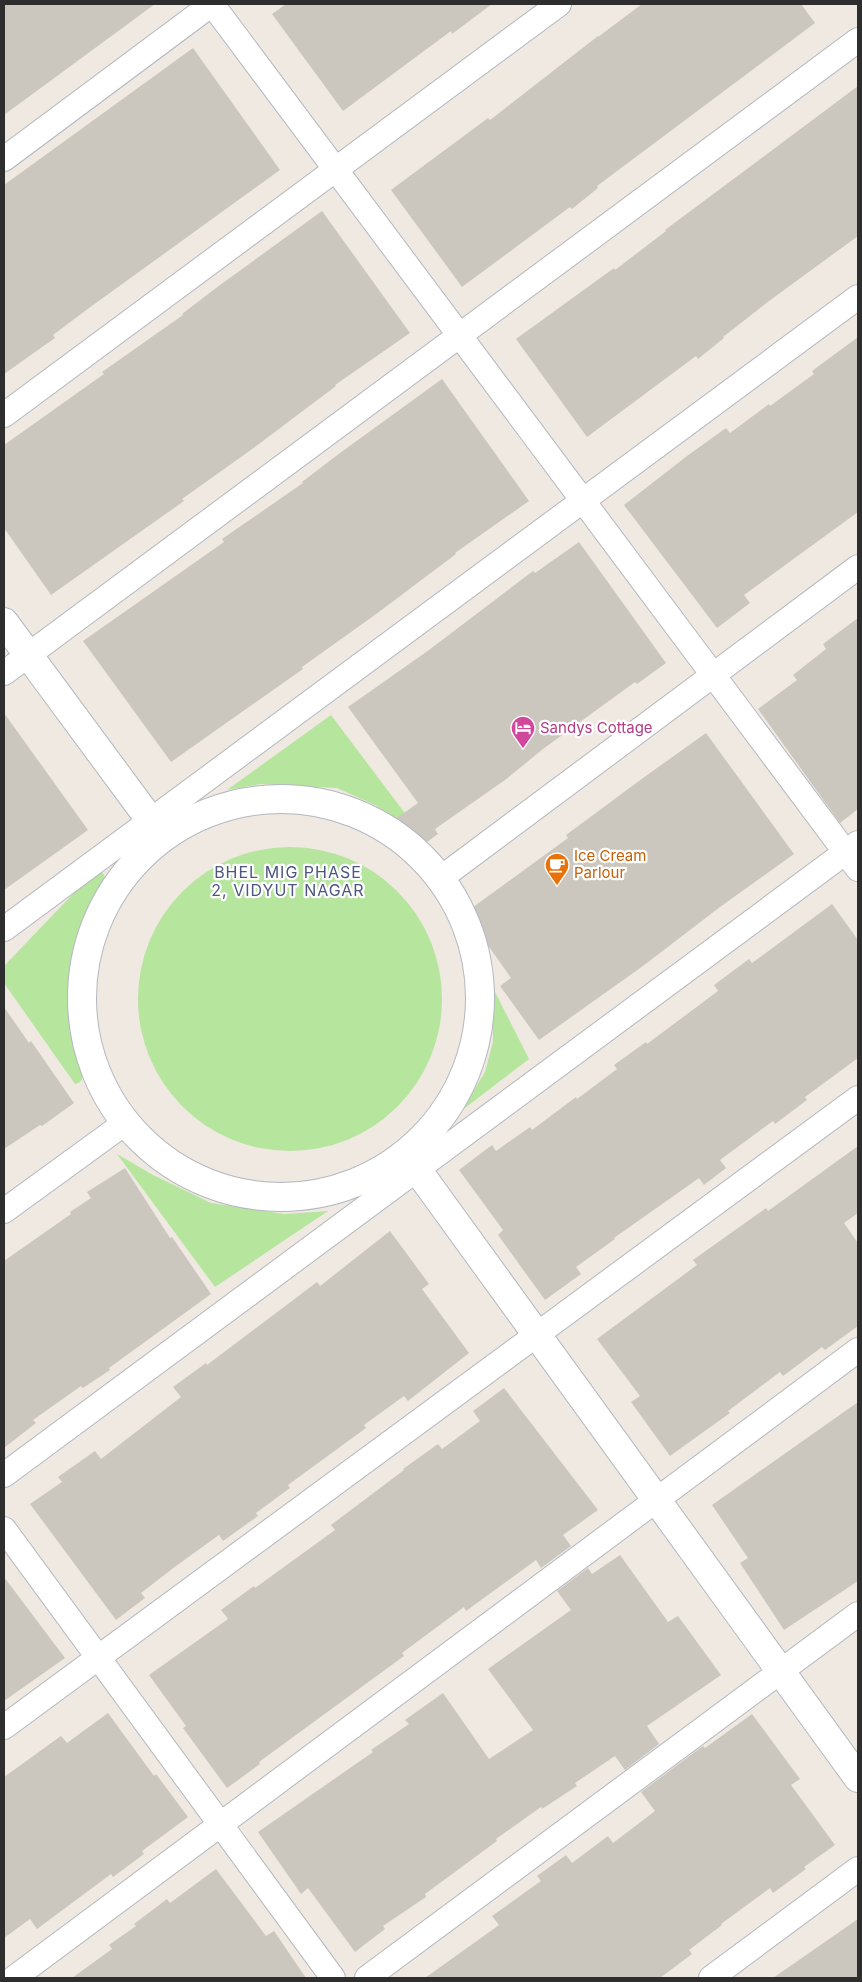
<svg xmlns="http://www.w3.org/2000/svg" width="862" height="1982" viewBox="0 0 862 1982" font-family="Inter,sans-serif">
  <rect width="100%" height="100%" fill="#efe9e1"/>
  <g fill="#b6e59e">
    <path d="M331,715L419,832L375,805L337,788L261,784L227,790Z"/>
    <circle cx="290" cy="999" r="152"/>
    <path d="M96,870L103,873L106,880C94,902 81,928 77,952C70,991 77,1032 82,1071C83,1078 83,1082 75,1084L4,983V966Z"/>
    <path d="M493,988L529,1059L461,1111L485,1072L493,1042Z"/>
    <path d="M117,1154L153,1175L211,1203L285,1214L328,1211L215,1287Z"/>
  </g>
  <g fill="#cbc7bf">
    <path d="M4,4H155L4,115Z"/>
    <path d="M286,4H492L452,34L451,31L343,111L272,14Z"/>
    <path d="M642,4H801L815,23L597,186L598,188L572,209L570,207L462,287L391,190L488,118L490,120L598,36V37Z"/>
    <path d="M193,48L280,170L89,308L53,335L55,338L4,374V185Z"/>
    <path d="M858,86V236L769,301L723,337L724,338L698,359L696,356L587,437L516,339L614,268L615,270L666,231L665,230Z"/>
    <path d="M322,211L410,333L335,385L336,386L259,444L182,499L184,501L51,595L4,528V445L104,374L102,372L183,315L182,314L220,285Z"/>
    <path d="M858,337V512L744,595L750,603L717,628L624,505L687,456L726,428L730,433L769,404L770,406L814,374L812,371Z"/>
    <path d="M442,379L529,501L455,553L456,554L379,612L302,667L303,669L171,762L83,641L224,542L222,539L303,483L302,482L340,453Z"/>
    <path d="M579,542L666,663L637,684L635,682L543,749L505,780L435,829L438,834L416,850L394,820L418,803L348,707L429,650L533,571L535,573Z"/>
    <path d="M858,618V809L840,823L758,709L797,680L793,675L826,649L823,644Z"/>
    <path d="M4,713L88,830L4,890Z"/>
    <path d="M706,733L794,854L720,907L643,966L539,1040L500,986L511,978L465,913L568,838L566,835L643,778Z"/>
    <path d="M832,904L858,940V1058L805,1097L807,1100L775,1124L773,1121L720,1160L726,1168L704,1185L699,1178L614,1238L615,1239L576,1267L581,1274L545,1300L498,1235L503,1230L459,1170L492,1145L496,1151L530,1127L532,1130L576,1097L577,1099L617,1069L614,1065L646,1042L647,1044L718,991L714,985L749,959L752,963Z"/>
    <path d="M4,1007L29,1043L31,1041L74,1103L42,1126L40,1125L4,1149Z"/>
    <path d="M858,1146V1213L844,1223L858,1243V1326L825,1350L822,1347L783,1376L780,1372L728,1411L730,1413L670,1456L631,1402L640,1396L597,1339L697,1265L693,1260L766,1208L768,1211Z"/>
    <path d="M125,1168L170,1238L172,1237L211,1294L109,1368L110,1370L83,1388L81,1386L33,1420L36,1423L4,1448V1261L71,1214L70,1212L91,1198L87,1192Z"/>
    <path d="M390,1231L429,1284L422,1289L469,1353L408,1401L404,1396L364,1425L366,1428L288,1485L290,1488L256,1513L258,1516L223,1541L219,1535L176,1566L141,1593L145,1598L116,1620L30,1504L62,1482L58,1477L95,1451L101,1459L181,1397L173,1387L206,1363L207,1365L317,1282L320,1286Z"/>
    <path d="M504,1388L598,1510L563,1535L571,1546L541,1568L536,1560L466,1611L464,1607L402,1653L404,1656L259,1762L260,1764L227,1788L183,1728L186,1726L149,1675L228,1619L221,1610L254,1586L255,1588L335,1530L331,1525L404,1470L403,1469L438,1444L442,1449L480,1421L473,1411Z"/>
    <path d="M858,1402V1581L784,1630L740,1563L748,1558L712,1505Z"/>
    <path d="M620,1555L668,1622L678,1616L721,1675L647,1726L659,1744L625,1770L615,1756L575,1783L577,1786L542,1809L541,1807L496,1839L497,1841L425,1894L426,1897L383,1926L385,1929L355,1952L308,1888L301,1894L258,1832L373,1752L371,1750L409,1724L405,1720L443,1693L489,1759L533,1730L488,1669L571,1610L557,1591L588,1568L592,1574Z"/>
    <path d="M4,1577L65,1658L4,1701Z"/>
    <path d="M108,1713L154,1776L156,1774L188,1817L142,1851L144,1854L113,1877L111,1874L37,1929L30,1919L4,1938V1777L61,1736L67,1743Z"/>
    <path d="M752,1714L800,1779L791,1785L835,1845L804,1867L806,1869L773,1893L770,1888L721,1924L722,1925L689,1950L692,1954L660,1978H425L499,1925L492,1916L541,1881L537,1876L566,1855L572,1863L608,1836L613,1843L655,1811L641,1792L703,1746L705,1748Z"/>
    <path d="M216,1869L266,1936L274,1931L306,1978H72L112,1949L109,1945L136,1926L134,1924L167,1899L170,1903Z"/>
    <path d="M858,1919V1978H773Z"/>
  </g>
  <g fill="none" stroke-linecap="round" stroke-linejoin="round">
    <defs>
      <g id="street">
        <path d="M212,4L858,869"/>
        <path d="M4,159L212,4"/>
        <path d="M4,415L559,4"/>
        <path d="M4,673L858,40"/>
        <path d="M441,878L858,567"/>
        <path d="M4,929L858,297"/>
        <path d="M4,1211L125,1123"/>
        <path d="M4,1475L858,843"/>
        <path d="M4,1529L333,1978"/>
        <path d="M4,1727L858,1098"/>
        <path d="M14,1978L858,1350"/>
        <path d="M367,1978L858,1614"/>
        <path d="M711,1978L858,1869"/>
      </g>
      <g id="secondary">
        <path d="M4,622L162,836"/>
        <circle cx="281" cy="998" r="199"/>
        <path d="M408,1157L858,1778"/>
      </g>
    </defs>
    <use href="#street" stroke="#b4b7c1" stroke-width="26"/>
    <use href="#secondary" stroke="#b4b7c1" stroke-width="30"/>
    <use href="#street" stroke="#fff" stroke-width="24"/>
    <use href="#secondary" stroke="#fff" stroke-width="28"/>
  </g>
  <defs>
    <symbol id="hotel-pin" viewBox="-11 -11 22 30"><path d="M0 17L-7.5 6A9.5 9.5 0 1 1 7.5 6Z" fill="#d1479c" stroke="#fff"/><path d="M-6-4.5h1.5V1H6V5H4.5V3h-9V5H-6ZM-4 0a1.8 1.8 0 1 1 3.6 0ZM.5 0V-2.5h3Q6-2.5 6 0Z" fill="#fff"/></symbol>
    <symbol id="cafe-pin" viewBox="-11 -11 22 30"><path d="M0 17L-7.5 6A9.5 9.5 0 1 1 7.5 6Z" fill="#e8710a" stroke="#fff"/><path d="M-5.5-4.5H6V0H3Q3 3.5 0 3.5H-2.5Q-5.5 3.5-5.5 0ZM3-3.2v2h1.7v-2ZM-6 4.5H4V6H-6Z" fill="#fff"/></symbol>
  </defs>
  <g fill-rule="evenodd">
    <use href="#hotel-pin" x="509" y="714" width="28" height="38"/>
    <use href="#cafe-pin" x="543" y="851" width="28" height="38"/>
  </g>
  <g text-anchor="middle" stroke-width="4.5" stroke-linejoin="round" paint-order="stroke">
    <g font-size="15" fill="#b23c85" stroke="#fff" text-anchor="start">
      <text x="540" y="733">Sandys Cottage</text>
    </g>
    <g font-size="15" fill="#c56008" stroke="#fff" text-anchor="start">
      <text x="574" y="861">Ice Cream<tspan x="574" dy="17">Parlour</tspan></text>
    </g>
    <g font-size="16" letter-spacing="1" fill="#4d5680" stroke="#fff">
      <text x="288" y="878">BHEL MIG PHASE<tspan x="288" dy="18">2, VIDYUT NAGAR</tspan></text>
    </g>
  </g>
  <rect width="862" height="1982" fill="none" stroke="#2e2e2e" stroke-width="10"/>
</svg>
